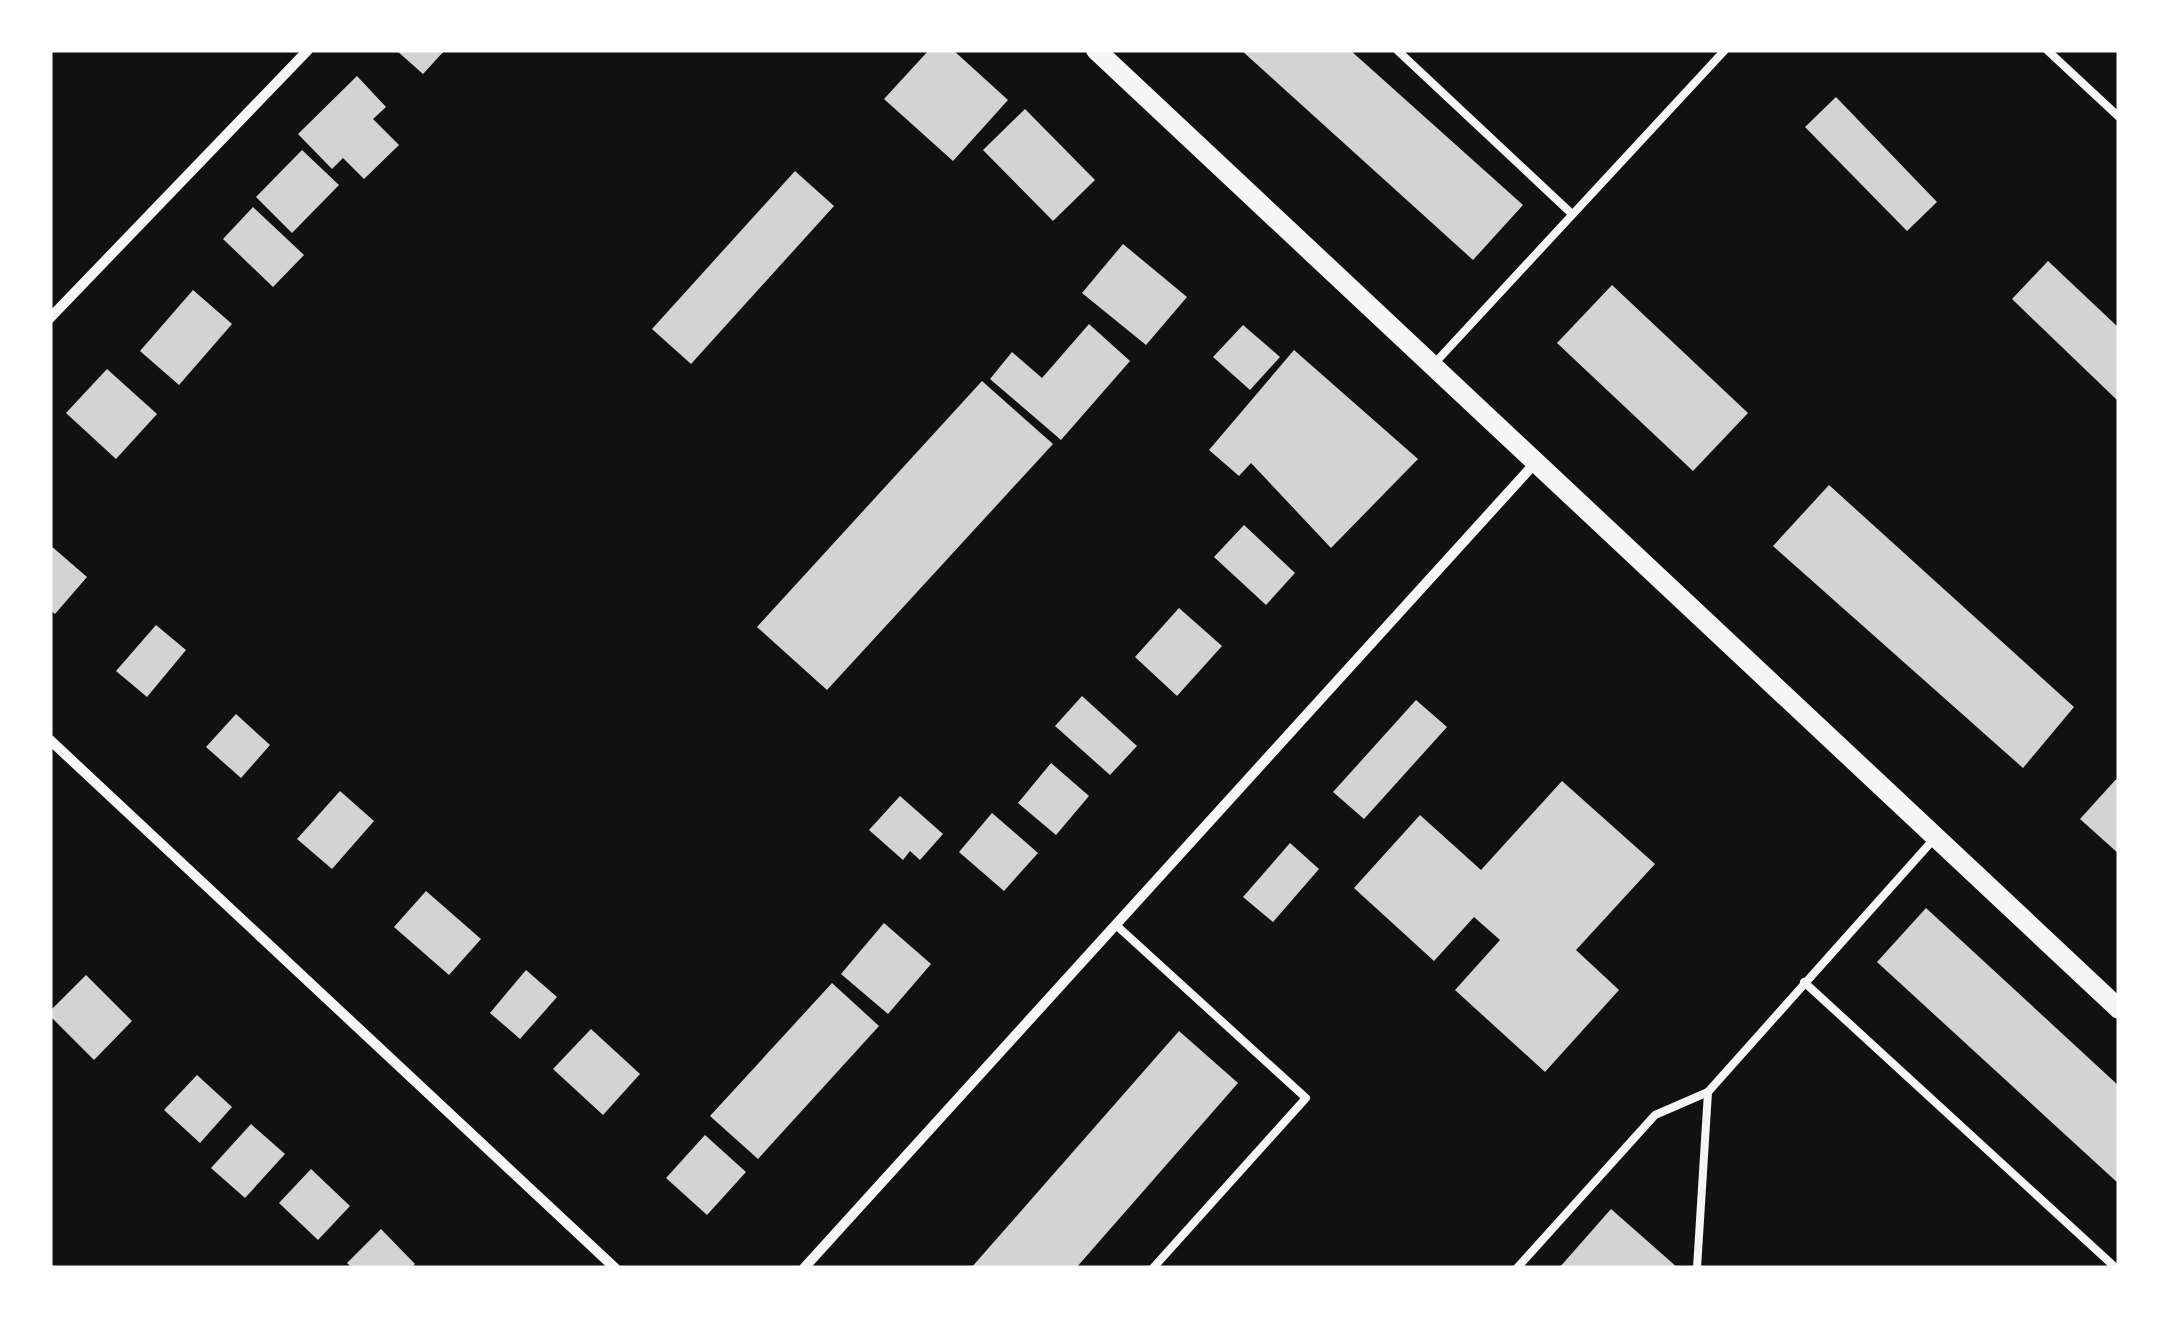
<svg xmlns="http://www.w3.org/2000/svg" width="2169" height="1318" viewBox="0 0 2169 1318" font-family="'Alegreya Sans',sans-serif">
  <rect width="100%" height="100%" fill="#111"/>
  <g fill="#d3d3d3">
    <path d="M396,50H445L423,74Z"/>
    <path d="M929,50H953L1008,100L953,161L884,99Z"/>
    <path d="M1241,50H1350L1523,205L1473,260Z"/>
    <path d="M357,76L386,107L373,119L399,145L364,179L343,158L332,169L298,134Z"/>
    <path d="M1836,97L1937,202L1907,231L1805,127Z"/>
    <path d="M1025,109L1095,180L1053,221L983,150Z"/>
    <path d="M302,150L339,185L292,233L256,197Z"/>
    <path d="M795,171L834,206L691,364L652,329Z"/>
    <path d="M253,207L304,255L273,287L223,239Z"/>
    <path d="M1123,244L1187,297L1146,345L1082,293Z"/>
    <path d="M2048,261L2119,328L2117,400L2012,299Z"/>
    <path d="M1612,285L1748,413L1693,471L1557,343Z"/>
    <path d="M193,290L232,324L179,385L140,351Z"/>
    <path d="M1089,324L1130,361L1061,440L990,379L1012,352L1042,378Z"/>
    <path d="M1243,325L1280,357L1250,390L1213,357Z"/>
    <path d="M1294,350L1418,459L1331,548L1251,463L1239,476L1209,450Z"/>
    <path d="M107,369L157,414L116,459L66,413Z"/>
    <path d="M982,381L1053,444L827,690L757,627Z"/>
    <path d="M1829,485L2074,707L2023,768L1773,546Z"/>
    <path d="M1244,525L1295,573L1266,605L1214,557Z"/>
    <path d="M50,545L87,577L55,614L50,610Z"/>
    <path d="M1179,608L1222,646L1177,696L1135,657Z"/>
    <path d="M156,625L186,650L147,697L116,671Z"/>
    <path d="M1082,696L1137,746L1110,775L1055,726Z"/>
    <path d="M1416,700L1447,727L1364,819L1333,792Z"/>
    <path d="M236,714L270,745L241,778L206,747Z"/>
    <path d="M1051,763L1089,796L1056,835L1018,803Z"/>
    <path d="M2119,776V854L2080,819Z"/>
    <path d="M1562,781L1655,864L1576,950L1619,990L1545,1072L1455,990L1500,940L1474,917L1434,961L1354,888L1420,815L1481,870Z"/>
    <path d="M340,791L374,821L332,869L297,839Z"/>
    <path d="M900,796L943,834L920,860L910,851L903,860L869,830Z"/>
    <path d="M992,813L1038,853L1004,891L959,852Z"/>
    <path d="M1290,843L1319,869L1273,922L1243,897Z"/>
    <path d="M426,891L481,939L449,975L394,927Z"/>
    <path d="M1926,908L2119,1086V1184L1877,962Z"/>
    <path d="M884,923L931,964L888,1014L841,974Z"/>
    <path d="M526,970L557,997L520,1039L490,1013Z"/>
    <path d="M86,975L132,1021L94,1060L50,1016V1011Z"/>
    <path d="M832,983L879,1026L758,1159L710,1116Z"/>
    <path d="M591,1029L640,1074L603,1115L553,1069Z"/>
    <path d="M1179,1031L1238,1083L1076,1268H971Z"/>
    <path d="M197,1075L232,1107L200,1143L164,1110Z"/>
    <path d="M251,1124L285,1154L245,1198L211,1168Z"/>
    <path d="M705,1135L746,1172L707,1215L666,1178Z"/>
    <path d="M311,1169L350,1206L318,1240L279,1203Z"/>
    <path d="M1611,1209L1678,1268H1559Z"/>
    <path d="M381,1229L415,1264L411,1268H352L347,1263Z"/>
  </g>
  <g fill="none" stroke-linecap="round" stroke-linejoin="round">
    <g stroke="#f5f5f5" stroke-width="8">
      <path d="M1397,50L1572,214"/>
      <path d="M2047,50L2119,117"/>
      <path d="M1433,365L1725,50"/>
      <path d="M1116,925L1306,1098L1153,1268"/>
      <path d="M1804,982L2116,1268"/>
      <path d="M1517,1268L1655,1115L1708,1092"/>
      <path d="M1697,1268L1708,1092L1933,840"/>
    </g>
    <g stroke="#f5f5f5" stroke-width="10">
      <path d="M50,318L308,50"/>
      <path d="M50,740L615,1268"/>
      <path d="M804,1268L1536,462"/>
    </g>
    <path stroke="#f5f5f5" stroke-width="20" d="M1096,50L2119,1009"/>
  </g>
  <rect width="2169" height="1318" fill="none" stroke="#ffffff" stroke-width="105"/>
</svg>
